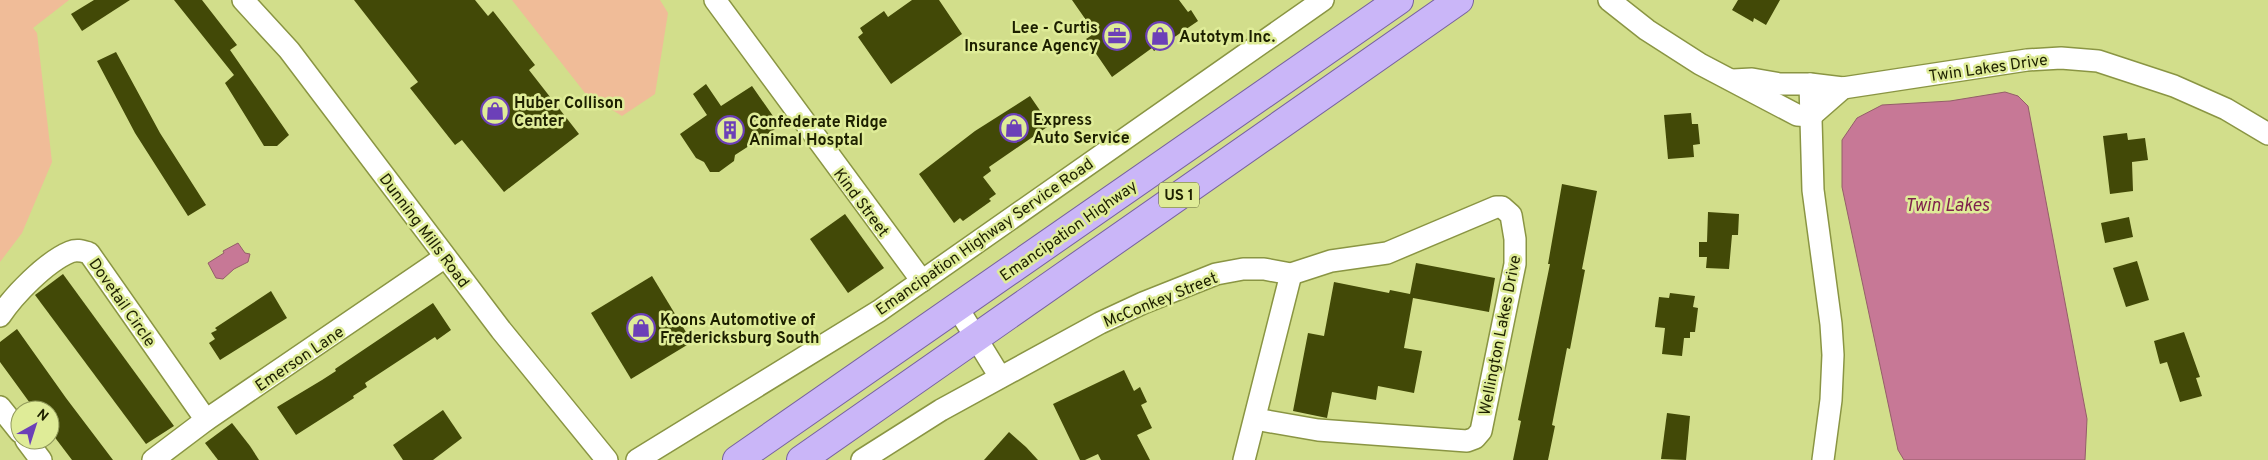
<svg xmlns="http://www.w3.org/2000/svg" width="2268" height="460" viewBox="0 0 2268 460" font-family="Overpass,sans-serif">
  <rect width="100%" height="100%" fill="#d2de8b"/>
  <g fill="#f0bc98">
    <path d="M0,0H69L33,28L37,33L52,162L22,233L0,262Z"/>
    <path d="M512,0H660L668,13L655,94L622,116L585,93Z"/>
  </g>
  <g fill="#c77896" stroke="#945e69">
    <path d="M2005,92L2018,96L2028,106L2087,419L2085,460H1904L1898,450L1842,187V140L1857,118L1882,105L1950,101Z"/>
    <path d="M238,243L245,253L250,254L248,262L234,269L223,279L216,278L208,263L224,253L223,251Z"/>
  </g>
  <g fill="#424907">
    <path d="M94,0H130L82,31L71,14Z"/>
    <path d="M174,0H202L237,45L230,50L289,135L277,146H264L225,83L234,75Z"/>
    <path d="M354,0H475L488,16L493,11L535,65L529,70L579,134L504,192L462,140L455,145L410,88L418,82Z"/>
    <path d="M912,0H939L962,34L891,84L858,37L863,33L860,28L884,11L888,17Z"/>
    <path d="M1072,0H1179L1188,12L1191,10L1198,21L1154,51L1152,48L1112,77L1086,39L1095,33Z"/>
    <path d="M1738,0H1780L1766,25L1754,18L1753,22L1732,10Z"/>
    <path d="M116,52L160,133L206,205L188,216L135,133L97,61Z"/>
    <path d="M706,84L721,106L752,86L780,126L735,155L734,161L719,172H710L704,162L696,158L680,134L707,115L693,94Z"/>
    <path d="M1030,96L1050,125L989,167L991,171L983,177L996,194L989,199L991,201L963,221L960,218L954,223L919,174L975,131Z"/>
    <path d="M1691,113L1692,124H1698L1700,144L1693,145L1694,157L1668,159L1664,115Z"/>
    <path d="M2127,133L2128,140L2145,138L2148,160L2132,162L2133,191L2110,194L2103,136Z"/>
    <path d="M1562,184L1597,191L1582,269L1585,270L1570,349L1567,348L1552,425L1555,426L1548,460H1513L1521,421L1518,420L1550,264H1548Z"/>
    <path d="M1708,212L1739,214L1738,235H1732L1729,269L1706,268L1707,257H1699V242H1707Z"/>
    <path d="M845,214L884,268L848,293L810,239Z"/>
    <path d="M2129,217L2133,237L2105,243L2101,223Z"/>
    <path d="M2137,261L2149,300L2126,307L2113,268Z"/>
    <path d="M1416,263L1495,278L1489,312L1413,298L1404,348L1422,351L1414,393L1378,386L1376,400L1332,392L1327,418L1293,411L1308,333L1324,336L1334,282L1389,293L1390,290L1410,294Z"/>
    <path d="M63,274L174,426L146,444L35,295Z"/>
    <path d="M652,276L692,342L631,379L591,313Z"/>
    <path d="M271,291L287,318L220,360L209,343L215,339L211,333L217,330L215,328Z"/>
    <path d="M1670,293L1695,296L1693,307L1698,308L1695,332H1690V338H1684L1682,356L1662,354L1665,328L1655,327L1659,297L1669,298Z"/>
    <path d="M433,303L451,330L437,340L435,337L365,383L367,387L353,396L354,398L296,435L277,407L322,380L336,371L335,369Z"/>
    <path d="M17,329L66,398L113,460H72L50,431V410H35L11,377L0,362V342Z"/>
    <path d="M2184,332L2200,377L2196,378L2202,396L2180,402L2167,362L2160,364L2154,341Z"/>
    <path d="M1124,370L1134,391L1140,387L1147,402L1141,405L1152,428L1137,435L1150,460H1101L1098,454L1085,460H1080L1053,404Z"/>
    <path d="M443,410L462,438L433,460H403L393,445Z"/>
    <path d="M1667,413L1690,416L1686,460L1661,459Z"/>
    <path d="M232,423L250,446L259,460H218L205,443Z"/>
    <path d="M1009,432L1026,447L1038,460H984Z"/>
  </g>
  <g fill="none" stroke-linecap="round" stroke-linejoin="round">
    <defs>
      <g id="minor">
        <path d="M243,0L289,50L501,330L607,460"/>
        <path d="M715,0L922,281"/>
        <path d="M1609,0L1647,30L1700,64L1797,115L1811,116L1843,88"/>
        <path d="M1733,80L1752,79L1780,84H1810L1843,88L2027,60L2061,58L2098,61L2174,86L2226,109L2268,134"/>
        <path d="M1810,84L1813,190L1831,324L1833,355L1831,400L1823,460"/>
        <path d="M957,307L1000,377"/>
        <path d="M0,316C14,295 46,262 70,252C77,249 82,251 89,253L206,420"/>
        <path d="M0,407L20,432"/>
        <path d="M26,440L41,460"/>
        <path d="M153,460L206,420L445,257"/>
        <path d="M637,460L879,311L1323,0"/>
        <path d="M862,460L941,410L1100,323L1143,303L1216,274L1243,269H1264L1291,274L1331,261L1387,253L1496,207H1502L1511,215L1515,239V264L1481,431L1475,438L1467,441L1318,430L1255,419"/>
        <path d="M1244,460L1291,274"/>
      </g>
      <g id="major">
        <path d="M737,460L1399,0"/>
        <path d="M801,460L1459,0"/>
      </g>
    </defs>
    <use href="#minor" stroke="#8a9543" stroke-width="24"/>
    <use href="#major" stroke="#77629f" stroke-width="30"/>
    <use href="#minor" stroke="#fff" stroke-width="21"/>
    <use href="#major" stroke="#cab6f8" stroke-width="28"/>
  </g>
  <defs>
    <symbol id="office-ring" viewBox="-11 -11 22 22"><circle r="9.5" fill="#dfec98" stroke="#6c40b8" stroke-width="1.5"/><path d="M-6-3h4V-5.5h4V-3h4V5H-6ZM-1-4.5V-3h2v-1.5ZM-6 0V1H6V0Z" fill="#6c40b8"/></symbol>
    <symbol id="shop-ring" viewBox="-11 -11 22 22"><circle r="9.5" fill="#dfec98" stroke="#6c40b8" stroke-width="1.5"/><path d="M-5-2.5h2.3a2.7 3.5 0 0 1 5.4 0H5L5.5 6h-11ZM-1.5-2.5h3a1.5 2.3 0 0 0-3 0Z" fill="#6c40b8"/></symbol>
    <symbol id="building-ring" viewBox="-11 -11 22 22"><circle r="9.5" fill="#dfec98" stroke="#6c40b8" stroke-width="1.5"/><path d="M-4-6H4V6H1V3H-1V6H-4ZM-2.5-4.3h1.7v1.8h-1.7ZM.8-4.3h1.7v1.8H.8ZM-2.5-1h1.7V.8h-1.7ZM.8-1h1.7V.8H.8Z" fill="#6c40b8"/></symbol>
  </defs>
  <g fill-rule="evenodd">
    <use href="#office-ring" x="1101" y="20" width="32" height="32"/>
    <use href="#shop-ring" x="1144" y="20" width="32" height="32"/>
    <use href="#shop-ring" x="479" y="95" width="32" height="32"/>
    <use href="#shop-ring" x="998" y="112" width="32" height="32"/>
    <use href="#building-ring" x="714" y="114" width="32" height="32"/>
    <use href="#shop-ring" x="625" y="312" width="32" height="32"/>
  </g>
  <g text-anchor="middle" stroke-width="5" stroke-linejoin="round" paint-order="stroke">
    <rect fill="#dfec98" stroke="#575d2e" stroke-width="1" x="1159" y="182.5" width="40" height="25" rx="4"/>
    <g font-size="15" font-weight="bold" fill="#1d2000">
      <text x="1179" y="200">US 1</text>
    </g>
    <g font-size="16" font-weight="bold" fill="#1d2000" stroke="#dfec98" text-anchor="start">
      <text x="1098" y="33" text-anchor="end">Lee - Curtis<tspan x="1098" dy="18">Insurance Agency</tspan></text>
      <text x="1179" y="42">Autotym Inc.</text>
      <text x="514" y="108">Huber Collison<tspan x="514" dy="18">Center</tspan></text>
      <text x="1033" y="125">Express<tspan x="1033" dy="18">Auto Service</tspan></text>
      <text x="749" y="127">Confederate Ridge<tspan x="749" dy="18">Animal Hosptal</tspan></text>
      <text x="660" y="325">Koons Automotive of<tspan x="660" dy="18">Fredericksburg South</tspan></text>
    </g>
    <g font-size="16" fill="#1d2000" stroke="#dfec98">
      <text transform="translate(1988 67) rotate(-8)" y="6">Twin Lakes Drive</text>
      <text transform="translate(862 202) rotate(53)" y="6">Kind Street</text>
      <text transform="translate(425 230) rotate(53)" y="6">Dunning Mills Road</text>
      <text transform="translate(1068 230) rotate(-35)" y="6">Emancipation Highway</text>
      <text transform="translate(984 236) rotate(-35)" y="6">Emancipation Highway Service Road</text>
      <text transform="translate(1160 299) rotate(-22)" y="6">McConkey Street</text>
      <text transform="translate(123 302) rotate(55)" y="6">Dovetail Circle</text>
      <text transform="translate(1499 335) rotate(-79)" y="6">Wellington Lakes Drive</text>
      <text transform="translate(299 358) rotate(-34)" y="6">Emerson Lane</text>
    </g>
    <g font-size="18" font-style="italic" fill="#7f214d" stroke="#dfec98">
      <text x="1947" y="211">Twin Lakes</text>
    </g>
  </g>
  <g transform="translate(35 425) rotate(39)"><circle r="24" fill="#dfec98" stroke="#919a5b"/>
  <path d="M0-4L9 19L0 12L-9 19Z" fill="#6c40b8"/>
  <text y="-8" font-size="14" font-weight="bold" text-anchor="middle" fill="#1d2000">N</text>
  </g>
</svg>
